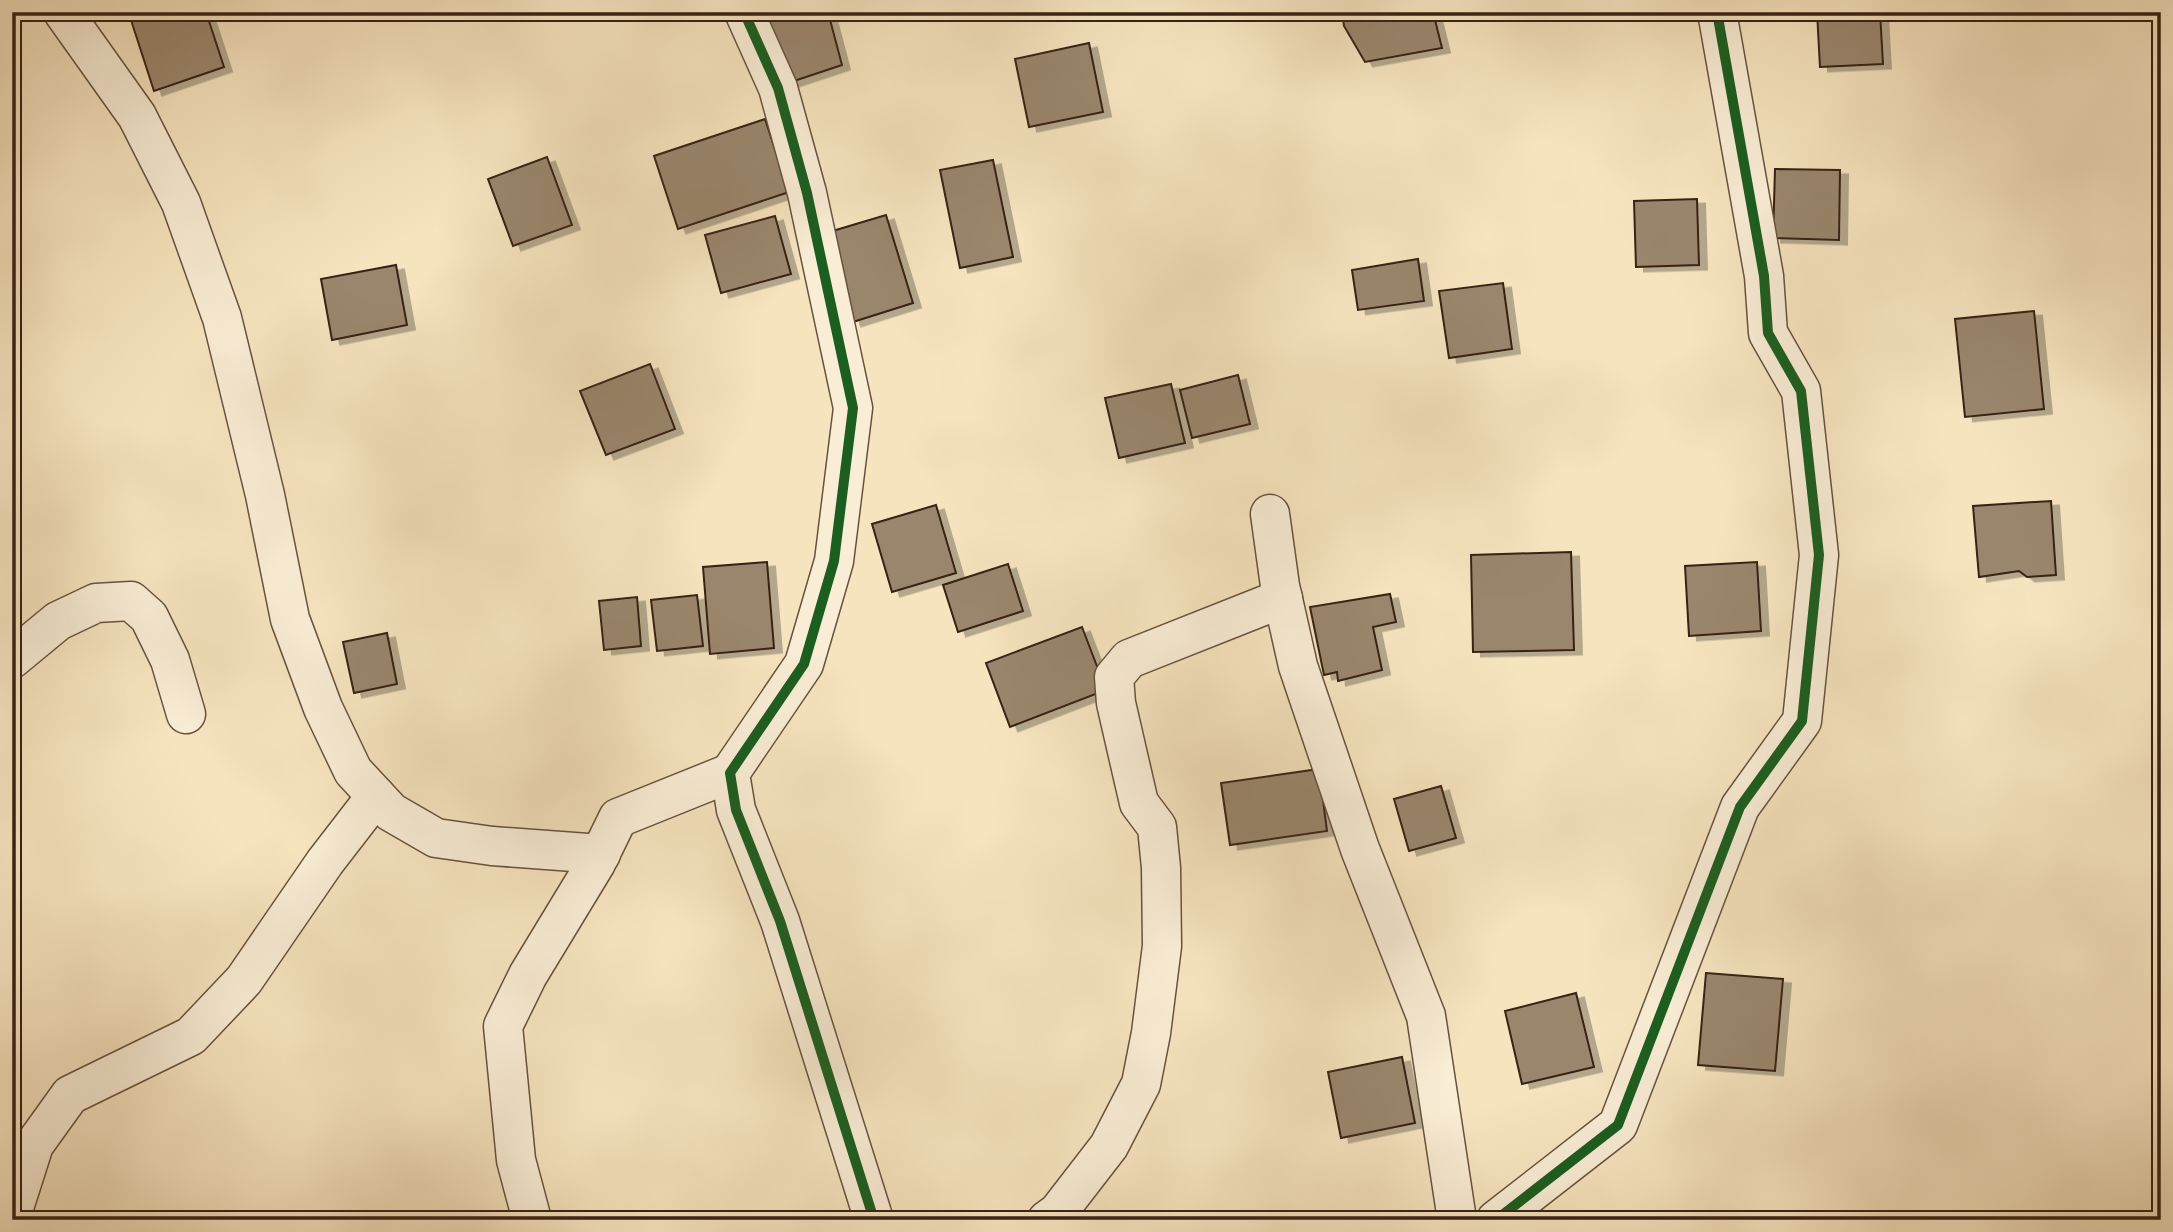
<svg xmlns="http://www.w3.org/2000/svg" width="2173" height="1232" viewBox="0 0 2173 1232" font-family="'IM FELL English',serif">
  <defs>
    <filter id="shadow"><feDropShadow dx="8" dy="4.5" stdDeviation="0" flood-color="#0004"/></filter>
  </defs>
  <rect width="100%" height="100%" fill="#f6e4bf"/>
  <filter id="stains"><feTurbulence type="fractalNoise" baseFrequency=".00286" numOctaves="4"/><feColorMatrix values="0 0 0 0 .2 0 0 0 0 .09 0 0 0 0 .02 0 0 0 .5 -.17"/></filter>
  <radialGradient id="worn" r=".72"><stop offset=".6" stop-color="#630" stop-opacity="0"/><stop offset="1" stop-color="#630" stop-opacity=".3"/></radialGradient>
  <g fill="#9a866d" stroke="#372114" stroke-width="2" filter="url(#shadow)">
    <path d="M145,12H206L224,67L154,91L130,17Z"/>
    <path d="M760,12H828L842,65L791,82Z"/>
    <path d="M1342,12H1433L1442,48L1365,62L1344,26Z"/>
    <path d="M1817,12H1880L1883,64L1820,67Z"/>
    <path d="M1089,43L1103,112L1029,127L1015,59Z"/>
    <path d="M765,119L789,192L678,229L654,156Z"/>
    <path d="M547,157L572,225L513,246L488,179Z"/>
    <path d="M993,160L1013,257L960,268L940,170Z"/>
    <path d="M1775,169L1840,170L1839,240L1773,238Z"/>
    <path d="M1697,199L1699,265L1636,267L1634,201Z"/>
    <path d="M886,215L913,303L853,322L826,233Z"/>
    <path d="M775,216L791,274L721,293L705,235Z"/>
    <path d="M1418,259L1424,301L1358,310L1352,270Z"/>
    <path d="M396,265L407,325L332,340L321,279Z"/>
    <path d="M1503,283L1512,349L1449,358L1439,291Z"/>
    <path d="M2034,311L2044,409L1965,417L1955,319Z"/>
    <path d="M650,364L675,429L606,455L580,391Z"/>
    <path d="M1238,375L1250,424L1192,438L1180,390Z"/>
    <path d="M1171,384L1185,443L1119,458L1105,398Z"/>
    <path d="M2051,501L2056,575L2027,577L2019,571L1979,577L1973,506Z"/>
    <path d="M936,505L956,573L892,592L872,524Z"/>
    <path d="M1571,552L1574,650L1473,652L1471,555Z"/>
    <path d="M767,562L774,648L710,654L703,567Z"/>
    <path d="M1757,562L1761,631L1689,636L1685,566Z"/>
    <path d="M1008,564L1023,611L958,632L943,585Z"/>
    <path d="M1390,594L1396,622L1373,627L1382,670L1338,681L1337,672L1324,675L1310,607Z"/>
    <path d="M697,595L703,646L657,651L651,600Z"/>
    <path d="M637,597L641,646L604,650L599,601Z"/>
    <path d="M1082,627L1106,690L1010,727L986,663Z"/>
    <path d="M387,633L397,684L354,693L343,642Z"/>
    <path d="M1319,769L1327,831L1230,845L1221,783Z"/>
    <path d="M1441,786L1456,838L1409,851L1394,799Z"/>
    <path d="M1706,973L1783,979L1775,1071L1698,1065Z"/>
    <path d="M1576,993L1594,1067L1522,1084L1505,1011Z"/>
    <path d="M1402,1057L1415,1123L1341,1138L1328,1072Z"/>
  </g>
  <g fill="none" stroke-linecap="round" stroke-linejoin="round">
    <defs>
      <g id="street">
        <path d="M63,12L137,116L181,203L222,318L265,495L290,619L323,708L353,771L391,812L436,838L492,846L601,854"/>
        <path d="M744,12L778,88L807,193L853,408L834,561L804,664L730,773L736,810L780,921L874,1220"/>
        <path d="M1270,514L1280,586L1298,666L1360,849L1426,1016L1457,1220"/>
        <path d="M12,659L58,621L96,603L131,601L149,617L170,660L186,714"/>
        <path d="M12,1214L34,1145L70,1095L191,1036L244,980L325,862L376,796"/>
        <path d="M532,1220L516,1160L503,1026L528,975L596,863L618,818L730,773"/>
        <path d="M1047,1220L1058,1212L1109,1146L1141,1084L1151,1033L1162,946L1161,868L1157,827L1139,803L1116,703L1114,677L1129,659L1283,598"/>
        <path d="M1496,1220L1618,1125L1740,807L1802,721L1819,555L1801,391L1768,333L1764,276L1717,12"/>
      </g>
    </defs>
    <use href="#street" stroke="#67523f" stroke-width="41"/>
    <use href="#street" stroke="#f9edd5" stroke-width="38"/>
    <defs>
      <g id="cycleway">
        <path d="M744,12L778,88L807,193L853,408L834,561L804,664L730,773L736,810L780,921L874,1220"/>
        <path d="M1496,1220L1618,1125L1740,807L1802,721L1819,555L1801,391L1768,333L1764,276L1717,12"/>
      </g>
    </defs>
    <use href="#cycleway" stroke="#f9edd5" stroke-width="15"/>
    <use href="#cycleway" stroke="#1b5e20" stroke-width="10"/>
  </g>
  <rect width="2173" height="1232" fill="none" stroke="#f6e4bf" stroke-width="42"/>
  <rect x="14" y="14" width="2145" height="1204" fill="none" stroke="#372114" stroke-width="3.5"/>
  <rect x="21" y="21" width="2131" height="1190" fill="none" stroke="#372114" stroke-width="2"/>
  <rect width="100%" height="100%" filter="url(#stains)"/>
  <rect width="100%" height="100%" fill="url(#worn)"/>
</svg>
